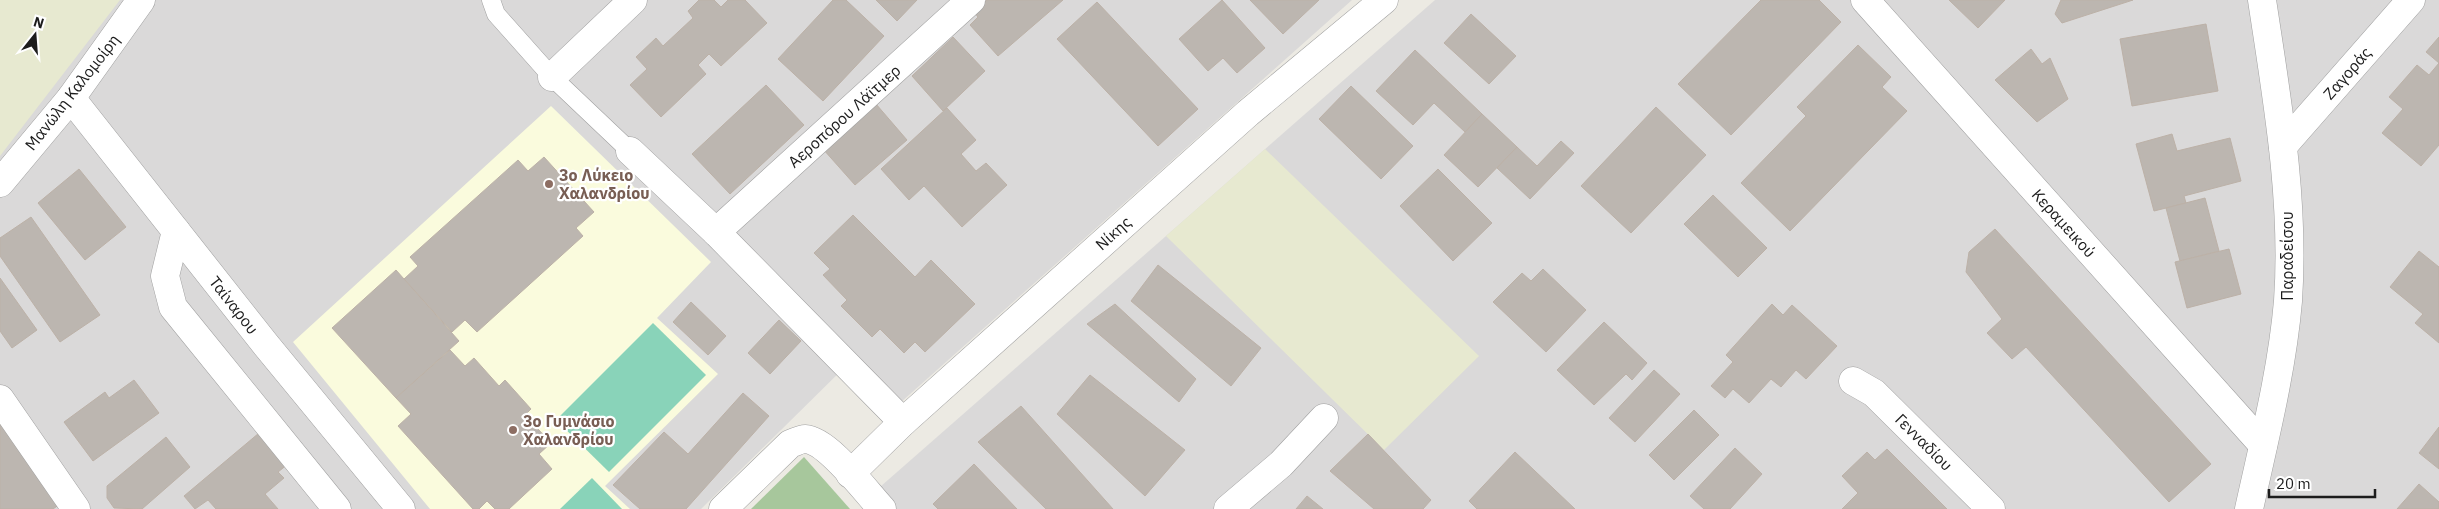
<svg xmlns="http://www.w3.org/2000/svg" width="2439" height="509" viewBox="0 0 2439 509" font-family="'IBM Plex Sans',sans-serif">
  <rect width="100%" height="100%" fill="#eceae3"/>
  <g fill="#dad9d9">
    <path d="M0,0H1352L900,403L854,358L701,509H0Z"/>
    <path d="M1435,0H2439V509H872L864,501Z"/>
  </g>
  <path fill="#fafbdd" d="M551,106L711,262L657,318L718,374L605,486L630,509H430L293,342Z"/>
  <g fill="#e7e9d0">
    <path d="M0,0H120L0,156Z"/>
    <path d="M1265,149L1479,356L1384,450L1166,236Z"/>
  </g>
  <path fill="#a7c79c" d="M804,457L850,509H751Z"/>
  <g fill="#89d3b9">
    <path d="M653,323L706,375L609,472L556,420Z"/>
    <path d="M592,478L622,509H560Z"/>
  </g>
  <g fill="#bcb6b0" stroke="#bcb1a7">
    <path d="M699,0H714L721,7L728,0H745L767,23L721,66L709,54L698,65L706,74L661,117L630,85L647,69L636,57L656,38L663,46L693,18L688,11Z"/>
    <path d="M833,0H846L884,36L823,101L778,59Z"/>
    <path d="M876,0H917L897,21Z"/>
    <path d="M987,0H1063L998,56L970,25L978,17L974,12Z"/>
    <path d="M1222,0L1265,48L1237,73L1223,58L1208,71L1179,39Z"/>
    <path d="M1250,0H1319L1283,34Z"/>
    <path d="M1761,0H1819L1841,22L1731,135L1678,84Z"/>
    <path d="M1949,0H2005L1978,28Z"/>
    <path d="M2061,0H2133L2062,23L2055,14Z"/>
    <path d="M1097,2L1198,109L1158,146L1057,39Z"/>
    <path d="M1471,14L1516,56L1489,84L1444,43Z"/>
    <path d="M2206,24L2218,91L2132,106L2120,39Z"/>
    <path d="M953,37L985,71L943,111L912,76Z"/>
    <path d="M2439,37V145L2421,166L2382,133L2403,109L2389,97L2417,65L2429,75L2439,63L2426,52Z"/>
    <path d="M1858,45L1891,77L1882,87L1907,111L1790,231L1741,183L1806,116L1797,107Z"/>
    <path d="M2031,49L2042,64L2050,58L2068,99L2037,122L1995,80Z"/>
    <path d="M1415,50L1482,114L1465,132L1434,103L1413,125L1376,91Z"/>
    <path d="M766,85L804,125L730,194L692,154Z"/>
    <path d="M1351,86L1413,146L1381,179L1319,119Z"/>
    <path d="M876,104L907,140L855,185L823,149Z"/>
    <path d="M1656,107L1706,155L1631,233L1581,186Z"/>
    <path d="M947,108L976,140L961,154L976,171L986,163L1007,185L962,227L924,186L909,200L881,169Z"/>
    <path d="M1482,114L1517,147L1478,187L1444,155Z"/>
    <path d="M2172,134L2177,151L2230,138L2241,181L2184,196L2186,203L2154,211L2136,144Z"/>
    <path d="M1561,141L1574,153L1530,199L1497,168L1517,147L1537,166Z"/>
    <path d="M544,157L594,212L576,228L583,236L477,332L465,320L452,332L404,279L418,266L410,257L518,160L528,171Z"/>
    <path d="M79,169L126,227L85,260L38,203Z"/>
    <path d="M1438,169L1492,223L1453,261L1400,206Z"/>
    <path d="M1713,195L1767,248L1738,277L1684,224Z"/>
    <path d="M2205,198L2219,251L2180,261L2166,208Z"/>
    <path d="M853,215L915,277L931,260L975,304L925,352L915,342L904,353L880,329L872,337L841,306L847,300L823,275L830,269L814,253Z"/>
    <path d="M31,217L100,315L60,342L0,256V238Z"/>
    <path d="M1995,229L2211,464L2169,502L2026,347L2012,359L1987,333L2002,319L1966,272L1969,252Z"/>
    <path d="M2229,249L2241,294L2187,308L2175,262Z"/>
    <path d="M2419,251L2439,267V343L2415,323L2423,314L2390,287Z"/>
    <path d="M1158,265L1261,348L1231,386L1131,301Z"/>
    <path d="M1543,269L1586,310L1546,352L1493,302L1522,273L1531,281Z"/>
    <path d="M396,270L459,341L396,398L332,328Z"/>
    <path d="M0,278L37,330L12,348L0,331Z"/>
    <path d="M691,302L726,336L708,355L673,322Z"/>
    <path d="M1115,304L1196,379L1179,402L1087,324Z"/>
    <path d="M1772,304L1783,315L1792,305L1837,346L1806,379L1796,370L1781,387L1771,379L1749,403L1733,389L1725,398L1711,386L1733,362L1726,355Z"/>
    <path d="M779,320L801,341L770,374L748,353Z"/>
    <path d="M1604,322L1647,363L1632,380L1626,374L1594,405L1557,370Z"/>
    <path d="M450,350L465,366L474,358L499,386L505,380L531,409L525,415L551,443L539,454L552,469L509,509H495L487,501L479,509H473L398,426L411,414L396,398Z"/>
    <path d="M1654,370L1680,394L1635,442L1609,418Z"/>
    <path d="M1090,375L1185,450L1145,496L1057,414Z"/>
    <path d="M134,380L159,413L93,461L64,422L105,392L109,398Z"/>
    <path d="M743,393L769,416L686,509H640L613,485L664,432L688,454Z"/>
    <path d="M1021,406L1113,509H1046L978,442Z"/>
    <path d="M1694,410L1719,435L1674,480L1649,455Z"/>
    <path d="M0,424L60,504L53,509H0Z"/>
    <path d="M2439,427V469L2419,453Z"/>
    <path d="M265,428L293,460L278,472L284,478L265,494L278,509H216L208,500L195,509L184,496Z"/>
    <path d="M1368,434L1431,500L1423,509H1374L1330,471Z"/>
    <path d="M166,437L190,467L142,509L114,508L107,498V486Z"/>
    <path d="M1735,448L1762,474L1730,509H1704L1690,496Z"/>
    <path d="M1887,449L1947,509H1842L1858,493L1842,476L1867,452L1875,460Z"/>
    <path d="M1515,452L1575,509H1477L1469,501Z"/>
    <path d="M974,464L1017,509H938L933,504Z"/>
    <path d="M2419,484L2439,502V509H2397Z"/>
    <path d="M1307,496L1323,509H1296Z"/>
  </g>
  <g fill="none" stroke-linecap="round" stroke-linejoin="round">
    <defs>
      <path id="service" d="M491,0L496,14L552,77L630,151"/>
      <g id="minor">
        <path d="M1865,0L2263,445"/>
        <path d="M552,77L633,0"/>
        <path d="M71,98L266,345L401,509"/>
        <path d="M2283,146L2411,0"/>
        <path d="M630,151L716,232L903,422"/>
        <path d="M0,183L71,98L141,0"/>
        <path d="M176,231L165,276L173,307L337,509"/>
        <path d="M716,232L971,0"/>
        <path d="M1853,381L1874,393L1991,509"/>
        <path d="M0,399L76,509"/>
        <path d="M850,474L903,422L1248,113L1384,0"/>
        <path d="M723,509L790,444C795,442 801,439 805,439C828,440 866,492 882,509"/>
        <path d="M1228,509L1281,464L1324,418"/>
      </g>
      <path id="tertiary" d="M2249,509C2264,441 2282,371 2288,301C2295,201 2277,99 2262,0"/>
    </defs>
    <use href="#service" stroke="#a0a0a0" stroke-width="19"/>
    <use href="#minor" stroke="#a0a0a0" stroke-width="29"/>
    <use href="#tertiary" stroke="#a0a0a0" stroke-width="29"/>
    <use href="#service" stroke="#fff" stroke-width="18"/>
    <use href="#minor" stroke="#fff" stroke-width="28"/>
    <use href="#tertiary" stroke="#fff" stroke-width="28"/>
  </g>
  <g fill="#8d6e63" stroke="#fff" stroke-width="2">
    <circle cx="549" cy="184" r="5"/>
    <circle cx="513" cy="430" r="5"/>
  </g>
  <g text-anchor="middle" stroke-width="4.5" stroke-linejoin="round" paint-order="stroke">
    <g font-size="16" fill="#1c1c1c" stroke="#fff">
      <text transform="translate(2347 73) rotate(-49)" y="6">Ζαγοράς</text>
      <text transform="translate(72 92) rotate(-52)" y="6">Μανώλη Καλομοίρη</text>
      <text transform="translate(844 116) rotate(-42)" y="6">Αεροπόρου Λάϊτμερ</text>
      <text transform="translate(2064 223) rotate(48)" y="6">Κεραμεικού</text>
      <text transform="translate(1113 233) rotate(-42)" y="6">Νίκης</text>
      <text transform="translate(2287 256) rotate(-90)" y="6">Παραδείσου</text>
      <text transform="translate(234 305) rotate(52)" y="6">Ταίναρου</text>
      <text transform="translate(1924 442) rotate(45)" y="6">Γενναδίου</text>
    </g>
    <g font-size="16" font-weight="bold" fill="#785e54" stroke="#fff" text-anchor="start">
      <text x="559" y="181">3ο Λύκειο<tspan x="559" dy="18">Χαλανδρίου</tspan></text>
      <text x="523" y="427">3ο Γυμνάσιο<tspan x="523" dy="18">Χαλανδρίου</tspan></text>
    </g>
  </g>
  <g transform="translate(35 35) rotate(17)" stroke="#ffffff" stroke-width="4" paint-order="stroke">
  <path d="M0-4L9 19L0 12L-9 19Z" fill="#1c1c1c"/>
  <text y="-8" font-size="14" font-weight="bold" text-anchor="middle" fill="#1c1c1c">N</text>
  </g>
  <path d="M2269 489v8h106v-8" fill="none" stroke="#1c1c1c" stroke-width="2.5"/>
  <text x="2276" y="489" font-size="15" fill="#1c1c1c" stroke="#ffffff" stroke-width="4" paint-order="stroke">20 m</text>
</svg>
